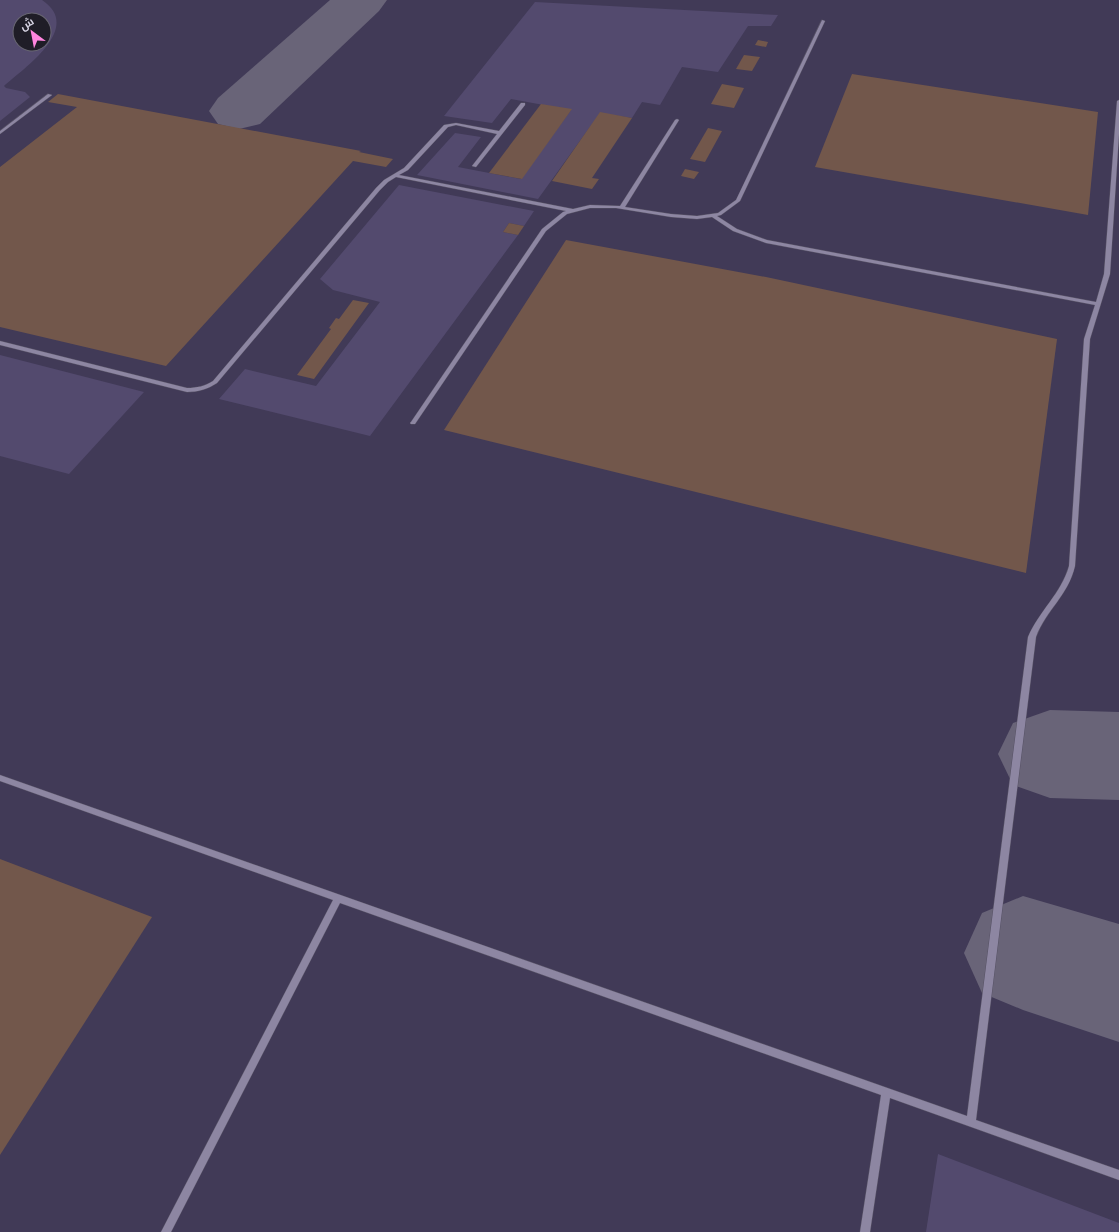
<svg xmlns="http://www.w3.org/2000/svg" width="1119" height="1232" viewBox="0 0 1119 1232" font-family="'Zilla Slab',Cairo,serif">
  <rect width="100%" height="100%" fill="#39334a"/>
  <path fill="#413a57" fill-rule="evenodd" d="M0,0H1119V1232H0ZM20,20H44V44H20Z"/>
  <g fill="#534a6e" fill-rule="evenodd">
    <path d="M0,0H42C84,28 24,68 4,86L6,88L25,92L30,97L0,121ZM20,20H44V44H20Z"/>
    <path d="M535,2L778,15L771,26H748L718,72L682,67L660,105L642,102L632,118L600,113L538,199L417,175L455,133L481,137L458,167L521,179L571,110L511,99L492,123L444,116Z"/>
    <path d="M399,185L534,211L524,226L509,223L503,232L518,235L370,436L219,399L245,369L316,386L380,302L333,290L320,279Z"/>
    <path d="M0,355L144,392L69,474L0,456Z"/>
    <path d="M938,1154L1119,1223V1232H926Z"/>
  </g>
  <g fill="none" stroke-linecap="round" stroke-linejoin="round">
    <g fill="#696478" fill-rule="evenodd">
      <path d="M330,0H387L379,11L260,124L239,129L218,124L209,111L218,98Z"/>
      <path d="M1050,710L1119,712V800L1050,798L1013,785L998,754L1013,723Z"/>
      <path d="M1023,896L1119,924V1042L1023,1010L982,993L964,953L982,913Z"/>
    </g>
  </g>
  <g fill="#72574b">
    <path d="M758,40L768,42L766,47L755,45Z"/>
    <path d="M744,55L760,57L752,71L736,69Z"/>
    <path d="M852,74L1098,112L1088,215L815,167Z"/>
    <path d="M722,84L744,88L734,108L711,104Z"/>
    <path d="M58,94L361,151L359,152L393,159L386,167L353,161L166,366L0,327V167L77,107L48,102Z"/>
    <path d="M541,104L572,109L522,179L489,173Z"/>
    <path d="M600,112L632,118L592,178L599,179L592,189L552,181Z"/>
    <path d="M708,128L722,131L705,162L690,159Z"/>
    <path d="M685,169L699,172L694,179L681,176Z"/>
    <path d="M509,223L524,226L518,235L503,232Z"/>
    <path d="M566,240L766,277L1057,339L1026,573L444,430Z"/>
    <path d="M353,300L369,303L314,379L297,375L331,329L329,328L336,318L339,319Z"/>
    <path d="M0,859L152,917L0,1155Z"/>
  </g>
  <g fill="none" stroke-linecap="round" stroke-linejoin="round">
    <defs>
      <g id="minor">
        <path d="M822,20L825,21L740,201L721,215L717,216L737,229L767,240L1096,302L1104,274L1117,101L1119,100V134L1110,274L1090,339L1075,566C1068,596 1046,610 1036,637L976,1120L1119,1170V1180L890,1098L870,1232H860L881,1095L340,903L171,1232H161L333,900L0,781V775L967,1116L1028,637C1039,611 1061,594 1069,566L1084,339L1095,305L766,243L733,231L712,217L697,219L671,217L616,208H590L567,214L546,231L415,424H411L410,423L411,422L542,229L563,212L566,211L396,177L388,182L380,190L217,383C208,389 198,392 187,392L0,345V341L187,388C197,388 205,386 213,381L376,188L384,180L404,168L444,125L456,123L499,131L521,103H525V105L476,167L472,166L497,134L456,125L448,127L408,170L399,175L573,209L590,205L620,206L675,120L677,119L679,120L625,207L671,214L697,216L718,213L736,200Z"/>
        <path d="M48,94L52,95L0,134V131Z"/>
      </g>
    </defs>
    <use href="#minor" stroke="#575265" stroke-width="1"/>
    <use href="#minor" fill="#8d86a2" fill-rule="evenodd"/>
  </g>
  <g transform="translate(32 32) rotate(328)"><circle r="19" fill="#1f1d27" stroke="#686672"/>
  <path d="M0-3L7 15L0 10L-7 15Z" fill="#ff85df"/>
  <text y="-6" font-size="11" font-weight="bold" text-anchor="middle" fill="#d6d3e2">ش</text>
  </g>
</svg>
